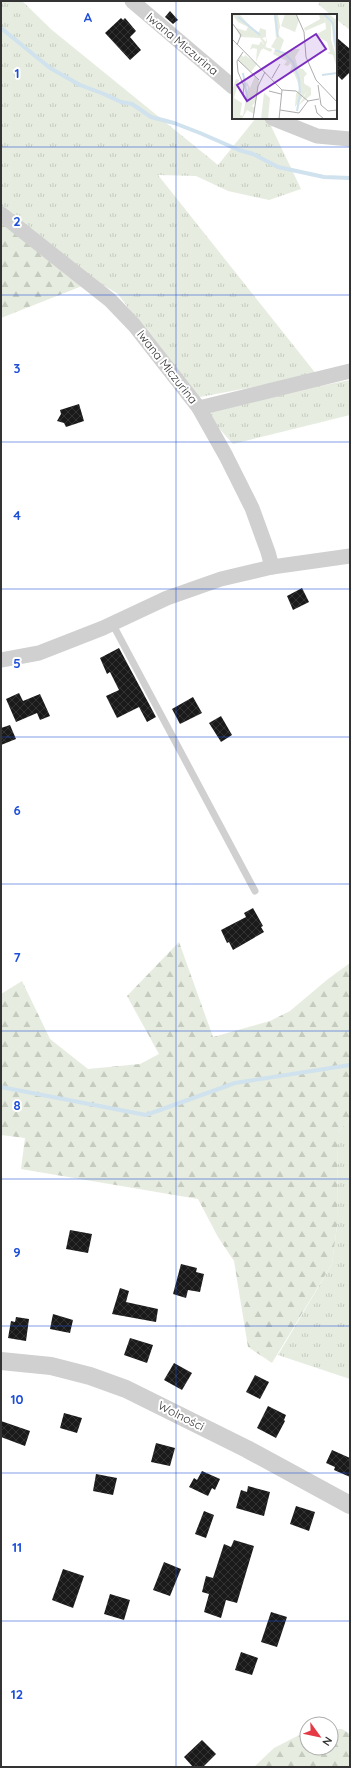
<svg xmlns="http://www.w3.org/2000/svg" width="351" height="1768" viewBox="0 0 351 1768" font-family="Quicksand,sans-serif">
  <defs>
    <pattern id="grass-tufts" width="24" height="20" patternUnits="userSpaceOnUse"><rect width="24" height="20" fill="#e6ecdf"/><path d="M3 7l-1-3M5 7V3M7 7l1-3M15 17l-1-3M17 17v-4M19 17l1-3" fill="none" stroke="#c6cbc0"/></pattern>
    <pattern id="forest-firs" width="22" height="20" patternUnits="userSpaceOnUse"><rect width="22" height="20" fill="#e6ecdf"/><path d="M5 1l3.5 6h-7zM16 11l3.5 6h-7z" fill="#c6cbc0"/></pattern>
    <pattern id="building-cross-hatch" width="8" height="8" patternUnits="userSpaceOnUse"><rect width="8" height="8" fill="#1a1a1a"/><path d="M0 0l8 8M0 8l8-8" fill="none" stroke="#333"/></pattern>
  </defs>
  <rect width="100%" height="100%" fill="#fff"/>
  <g fill="url(#grass-tufts)">
    <path d="M1,1H22L52,30L218,165L256,118H263L271,126L301,189L269,200L228,191L196,176L158,175L317,375L200,397L192,394L118,294L90,277L1,206Z"/>
    <path d="M320,1H350V30L336,19V15H331L318,4Z"/>
    <path d="M350,380V415L233,444L209,417L213,407Z"/>
    <path d="M350,1118V1379L278,1355L332,1264L337,1226L338,1132Z"/>
  </g>
  <g fill="url(#forest-firs)">
    <path d="M1,223L82,286L1,318Z"/>
    <path d="M179,942L213,1037L270,1021L290,1011L328,979L350,963V1118L338,1132L337,1226L332,1264L272,1363L248,1347L234,1261L218,1237L198,1199L21,1169L25,1138L1,1135V994L22,981L50,1039L88,1069L140,1064L159,1054L127,996Z"/>
    <path d="M331,1729H342L350,1734V1767H254L274,1748L307,1731V1748H331Z"/>
  </g>
  <g fill="none" stroke-linecap="round" stroke-linejoin="round">
    <g stroke="#cfe2ee" stroke-width="4">
      <path d="M1,28L50,68L80,85L104,94L121,102L132,104L151,117L174,123L200,133L239,150L253,154L278,167L324,177L350,178"/>
      <path d="M1,1087L146,1115L235,1083L350,1065"/>
    </g>
  </g>
  <g fill="url(#building-cross-hatch)">
    <path d="M170,11L178,20L173,24L165,17Z"/>
    <path d="M121,18L123,20L125,18L136,31L130,37L141,50L130,60L105,33Z"/>
    <path d="M336,37L350,49V72L342,80L336,74Z"/>
    <path d="M79,404L84,421L66,427L64,423L57,421L61,414L60,410Z"/>
    <path d="M302,588L309,602L293,610L287,596Z"/>
    <path d="M119,648L156,717L147,722L139,707L117,718L106,696L119,690L110,672L107,674L100,658Z"/>
    <path d="M19,693L23,701L40,694L50,716L40,720L37,713L16,722L6,699Z"/>
    <path d="M193,697L202,713L180,724L172,709Z"/>
    <path d="M221,716L232,735L221,742L209,723Z"/>
    <path d="M10,725L16,739L1,745V728Z"/>
    <path d="M253,908L263,926L261,927L264,932L233,950L229,942L227,943L221,930L246,917L244,913Z"/>
    <path d="M70,1230L92,1234L88,1253L66,1249Z"/>
    <path d="M181,1264L197,1268L196,1272L204,1274L200,1292L188,1290L186,1298L173,1294Z"/>
    <path d="M120,1288L129,1291L126,1302L158,1309L156,1322L112,1314Z"/>
    <path d="M53,1314L73,1320L70,1333L50,1329Z"/>
    <path d="M16,1317L29,1319L26,1341L8,1338L11,1321L15,1322Z"/>
    <path d="M130,1338L153,1345L147,1363L124,1355Z"/>
    <path d="M174,1363L192,1373L182,1390L164,1380Z"/>
    <path d="M255,1375L269,1382L260,1399L246,1392Z"/>
    <path d="M268,1406L286,1415L284,1420L285,1421L276,1438L257,1428Z"/>
    <path d="M64,1413L82,1418L77,1433L60,1428Z"/>
    <path d="M1,1421L30,1431L25,1446L1,1437Z"/>
    <path d="M156,1443L175,1448L170,1466L151,1462Z"/>
    <path d="M332,1450L350,1458V1477L334,1470L335,1467L326,1463Z"/>
    <path d="M202,1471L220,1479L215,1490L212,1488L208,1496L189,1487L194,1478L197,1480Z"/>
    <path d="M96,1474L117,1478L113,1495L93,1491Z"/>
    <path d="M248,1486L270,1492L264,1516L236,1508L241,1490L247,1492Z"/>
    <path d="M296,1506L315,1512L309,1531L290,1524Z"/>
    <path d="M204,1511L214,1515L206,1538L195,1534Z"/>
    <path d="M234,1540L254,1546L237,1603L226,1600L221,1618L204,1612L209,1594L202,1592L206,1576L213,1578L224,1544L231,1547Z"/>
    <path d="M164,1562L181,1569L170,1596L153,1590Z"/>
    <path d="M63,1569L84,1576L73,1608L52,1600Z"/>
    <path d="M110,1594L130,1600L124,1620L104,1614Z"/>
    <path d="M271,1612L287,1617L277,1647L261,1642Z"/>
    <path d="M241,1652L258,1658L252,1675L235,1670Z"/>
    <path d="M202,1740L216,1754L203,1767H193L184,1757Z"/>
  </g>
  <g fill="none" stroke-linecap="round" stroke-linejoin="round">
    <path stroke="#d0d0d0" stroke-width="7" d="M112,623L255,891"/>
    <g stroke="#d0d0d0" stroke-width="15">
      <path d="M132,1L233,87"/>
      <path d="M272,118L317,136L350,139"/>
      <path d="M1,214L110,300L134,325L199,408L226,456L252,508L268,552L272,567"/>
      <path d="M199,408L350,371"/>
      <path d="M1,660L39,653L103,628L167,598L221,579L272,567L350,556"/>
    </g>
    <path stroke="#d0d0d0" stroke-width="18" d="M1,1361L51,1366L90,1376L126,1389L247,1449L350,1505"/>
  </g>
  <path fill="none" stroke="#1d4ed8" stroke-width="1" stroke-opacity="0.55" d="M176,1V1767M1,147H350M1,295H350M1,442H350M1,589H350M1,737H350M1,884H350M1,1031H350M1,1179H350M1,1326H350M1,1473H350M1,1621H350"/>
  <g text-anchor="middle" stroke-width="4" stroke-linejoin="round" paint-order="stroke">
    <g font-size="12" fill="#333" stroke="#fff">
      <text transform="translate(182 44) rotate(40)" y="4">Iwana Miczurina</text>
      <text transform="translate(167 367) rotate(52)" y="4">Iwana Miczurina</text>
      <text transform="translate(181 1416) rotate(27)" y="4">Wolności</text>
    </g>
  </g>
  <g transform="translate(232 14)">
    <rect width="105" height="105" fill="#fff"/>
    <path d="M46,21L52,26L48,37L39,33ZM29,27L34,33L29,36L24,48L25,35L21,34L18,36L20,30L27,31ZM9,41L12,43L13,41L25,50L19,58L6,46ZM23,62L27,67L24,87L20,92L23,94L22,100L15,96L10,105H0V76L4,65L7,66L2,84L10,89L8,101L11,102L16,73L13,71L15,68L18,74ZM75,71L79,74V81L67,91L76,76L71,77V73Z" fill="#e6ecdf"/>
    <path d="M0,0H7L23,17L27,18L28,14L34,16V23L30,24L34,28V23L35,28L33,33L40,35L39,38L32,35V30L28,24L8,23L4,14L14,17L16,13L6,8ZM42,0H46L48,13L44,25ZM87,0H97L103,5L105,4V41L101,26L100,10L99,13V26L105,45V54L101,41L95,39L98,38L95,28L83,21L94,15L93,4L88,5ZM62,35H68L63,43L66,54L71,55L75,60L72,63V69L75,72L72,76L77,75L63,93L64,80L68,74L62,59L58,57L60,52L58,49L56,52L52,51L55,47L41,40L43,36L56,39Z" fill="#e6ecdf"/>
    <path d="M32,79L38,84L36,105H29Z" fill="#e6ecdf"/>
    <path d="M53,0H63L67,6L63,18L49,12ZM92,3L94,8L73,17L72,14Z" fill="#e6ecdf"/>
    <path fill="none" stroke="#cfe2ee" stroke-width="2" d="M92,0L101,9L105,44M43,1L46,23M6,3L28,21M43,36L52,39L61,48L67,65L68,79M11,59L16,88M90,61L105,59M65,97L68,81"/>
    <path fill="none" stroke="#adadad" stroke-width="1" d="M64,0L72,18L74,43L84,66L105,88M0,9L9,21L5,31M0,25L50,76M11,38L5,47L6,58L12,72L11,81M6,46L27,66M40,64L48,50M86,71L89,91L96,97L105,96M50,76L64,77L76,87M37,77L49,80M83,91L85,99L92,105M48,96L67,99L76,87L87,85M21,105L26,72L33,58M47,105L50,76"/>
    <path fill="#7b2cbf" fill-opacity="0.15" stroke="#7b2cbf" stroke-width="2" d="M84,20L94,35L15,87L5,71Z"/>
    <rect width="105" height="105" fill="none" stroke="#333" stroke-width="2"/>
  </g>
  <g font-size="13" text-anchor="middle" font-weight="bold" fill="#1d4ed8" stroke="#fff" stroke-width="4" stroke-linejoin="round" paint-order="stroke">
    <text x="88" y="22">A</text>
    <text x="17" y="78">1</text>
    <text x="17" y="226">2</text>
    <text x="17" y="373">3</text>
    <text x="17" y="520">4</text>
    <text x="17" y="668">5</text>
    <text x="17" y="815">6</text>
    <text x="17" y="962">7</text>
    <text x="17" y="1110">8</text>
    <text x="17" y="1257">9</text>
    <text x="17" y="1404">10</text>
    <text x="17" y="1552">11</text>
    <text x="17" y="1699">12</text>
  </g>
  <rect width="351" height="1768" fill="none" stroke="#333333" stroke-width="4"/>
  <g transform="translate(319 1736) rotate(123)"><circle r="19" fill="#ffffff" stroke="#adadad"/>
  <path d="M0-3L7 15L0 10L-7 15Z" fill="#e63946"/>
  <text y="-6" font-size="11" font-weight="bold" text-anchor="middle" fill="#333333">N</text>
  </g>
</svg>
